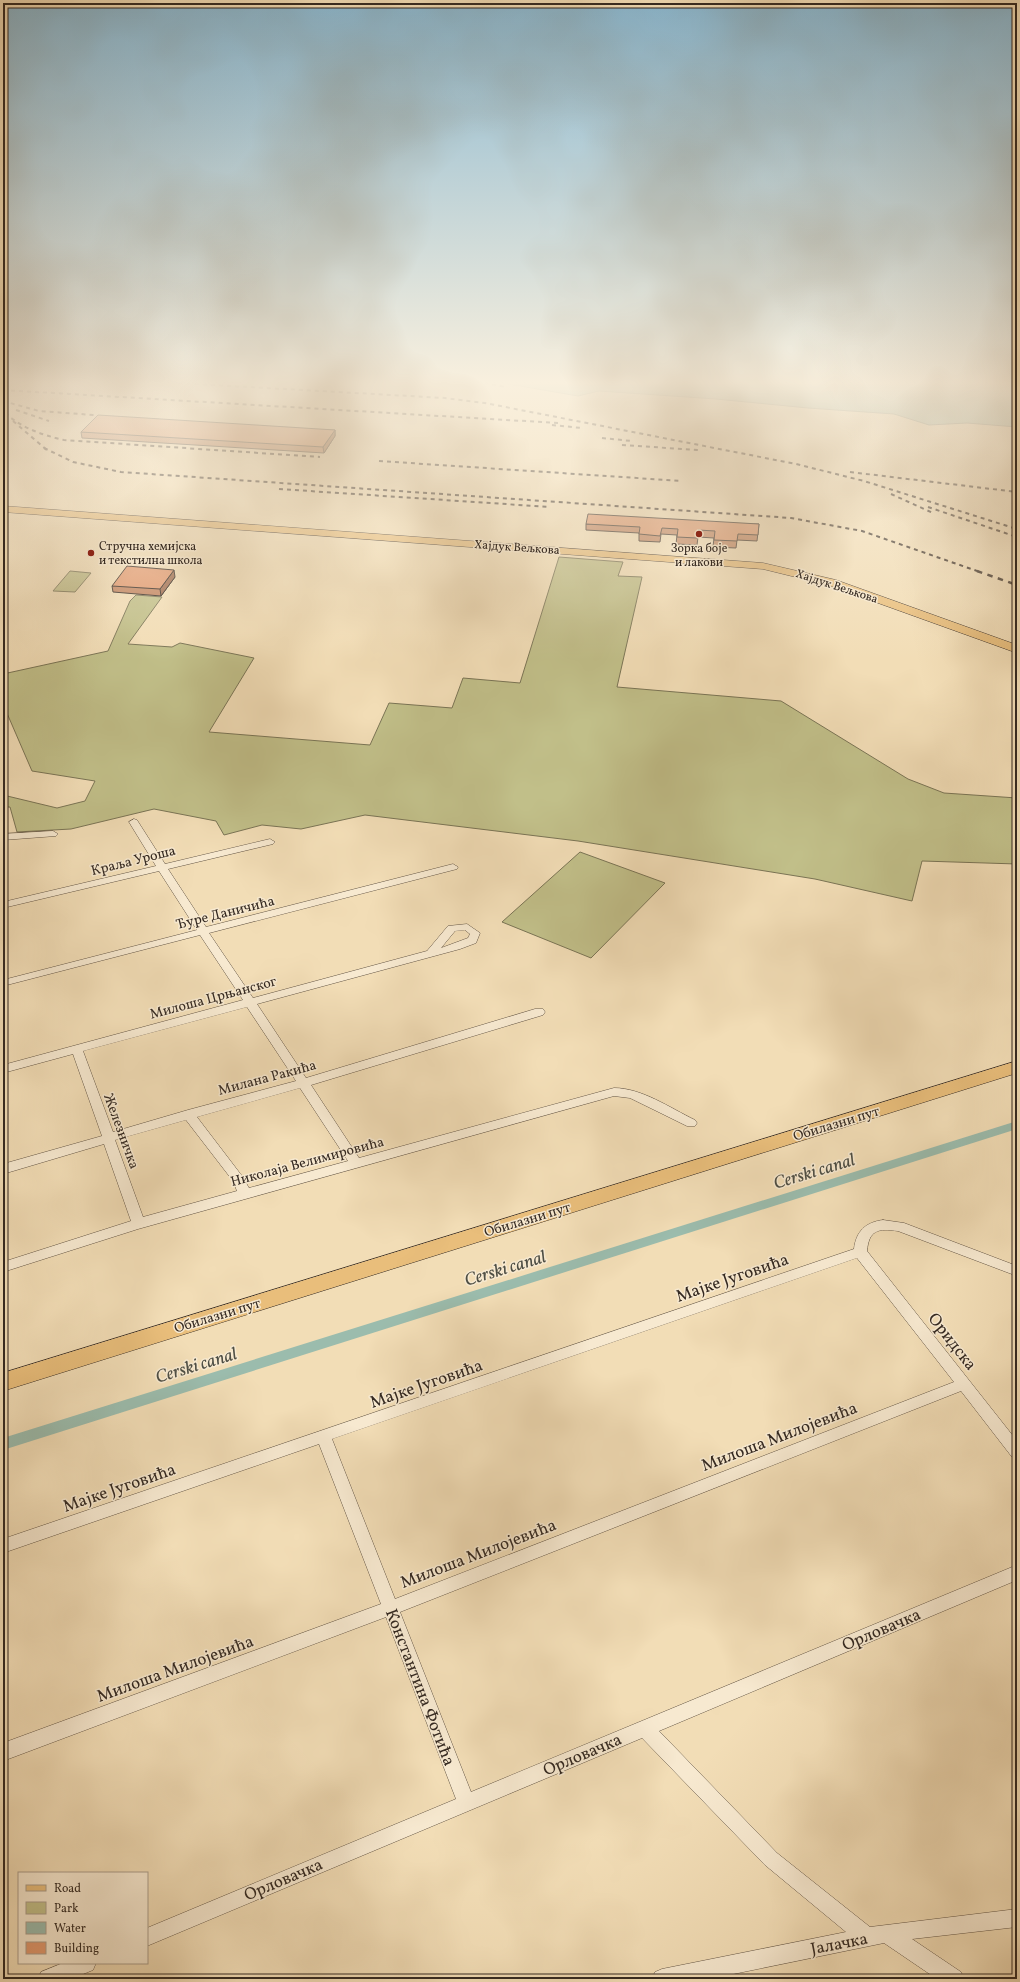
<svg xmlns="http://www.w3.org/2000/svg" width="1020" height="1982" viewBox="0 0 1020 1982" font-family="Vollkorn,serif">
  <rect width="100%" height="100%" fill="#f2ddb6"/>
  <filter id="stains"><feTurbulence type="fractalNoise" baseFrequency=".005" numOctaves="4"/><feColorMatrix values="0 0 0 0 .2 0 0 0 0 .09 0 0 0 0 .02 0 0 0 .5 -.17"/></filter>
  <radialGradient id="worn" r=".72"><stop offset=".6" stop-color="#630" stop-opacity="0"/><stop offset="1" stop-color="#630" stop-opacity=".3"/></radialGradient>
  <g fill="#c1bf89" stroke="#7a7455">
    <path d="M559,557L623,562L618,576L642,577L617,687L781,701L908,779L944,793L1017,798V864L922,861L912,901L815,879L578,841L365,815L301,829L262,825L224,835L216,821L154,809L71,829L17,832L10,807H3V795L57,808L85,801L95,781L32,771L3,704V674L108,651L130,601L136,595L162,597L128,644L172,647L180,643L254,658L209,732L370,745L389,703L452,708L463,678L520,683Z"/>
    <path d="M70,571L91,573L75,592L53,591Z"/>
    <path d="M580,852L665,883L591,958L502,922Z"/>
  </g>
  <path fill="#9bbcad" stroke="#728175" d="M503,383H1017V427L967,423L929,425L894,414L808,408L716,399L599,391L578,396Z"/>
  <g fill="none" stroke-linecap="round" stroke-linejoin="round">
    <path fill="#9bbcad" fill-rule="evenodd" d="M1017,1121V1129L3,1450V1438Z"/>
    <defs>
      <g id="minor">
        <path d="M134,819L137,820L165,864L270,839L275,842L273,844L168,869L206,927L453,864L458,867L457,869L209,933L253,998L427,951L448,926L467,924L480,933L476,943L460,949L257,1004L306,1078L535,1009H543L545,1012L543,1015L311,1085L359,1158L614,1088C642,1088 670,1108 695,1120L697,1123L695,1126H687L630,1098L614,1096L138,1229L3,1272V1262L131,1221L104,1144L3,1174V1164L102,1136L73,1054L3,1073V1065L243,1000L200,935L3,986V980L197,930L159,871L3,908V902L156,866L129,822ZM465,930L470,934L468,938L441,948L455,931ZM247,1007L296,1081L188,1110L113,1132L83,1051ZM300,1088L348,1161L249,1188L242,1176L197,1117ZM186,1120L233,1181L237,1191L143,1217L115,1140Z"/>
        <path d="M53,831L58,834L56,836L3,840V834Z"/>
        <path d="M883,1220L904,1223L1017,1266V1276L898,1231C878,1228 869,1230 867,1251L1017,1441V1458L1012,1457L961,1391L400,1612L471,1792L1017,1565V1580L659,1731L777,1853L870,1927L1017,1909V1927L912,1939L961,1972L964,1979H937L884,1943L709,1979H652L655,1972L662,1969L846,1932L765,1865L642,1738L147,1946V1928L456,1799L386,1617L3,1761V1743L381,1604L319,1444L3,1553V1539L854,1249C856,1231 866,1222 883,1220ZM857,1258L954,1382L395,1599L332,1439Z"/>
        <path d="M63,1963H96L93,1970L71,1979H38L41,1972Z"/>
      </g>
      <g id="primary">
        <path d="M3,506L763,563L836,580L1017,645V653L828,585L763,569L3,512Z"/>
        <path d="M1017,1061V1073L3,1391V1373Z"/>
      </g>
    </defs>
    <use href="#minor" stroke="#645646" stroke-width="1"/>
    <use href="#primary" stroke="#342921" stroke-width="1"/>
    <use href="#minor" fill="#f7e9d0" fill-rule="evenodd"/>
    <use href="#primary" fill="#e9be7b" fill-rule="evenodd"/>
    <g stroke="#342921" stroke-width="2" stroke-dasharray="4 4" stroke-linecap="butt">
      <path d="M179,383L445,398L485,403L796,464L864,481L1017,529"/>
      <path d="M484,383L507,387"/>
      <path d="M3,390L558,423"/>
      <path d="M3,401L39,411L94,415"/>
      <path d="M16,410L49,421"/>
      <path d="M5,413C22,428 42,435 64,440L320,457"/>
      <path d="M13,421L48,451"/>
      <path d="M552,425L582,428"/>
      <path d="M602,438L632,441"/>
      <path d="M622,445L698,450"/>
      <path d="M44,448L73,462L121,472L791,518L862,531L980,572"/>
      <path d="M379,461L682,481"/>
      <path d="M850,472L1017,492"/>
      <path d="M279,489L550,507"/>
      <path d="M891,494L933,513"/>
      <path d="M928,507L1017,537"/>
    </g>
    <path stroke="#342921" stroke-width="2.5" stroke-dasharray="5.5 5.5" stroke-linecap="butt" d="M977,571L1017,585"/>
  </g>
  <g fill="#c1835f" stroke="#342921">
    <path d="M335,430V436L324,453L82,438L81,432Z"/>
    <path d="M586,524H759L757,541L737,540L736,548L713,547L714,538L698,537L697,545L676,544L677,535L661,534L660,542L639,541V533L586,530Z"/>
    <path d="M175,577L161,596L113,592L112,586Z"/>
  </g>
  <g fill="#9d6a4d" stroke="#342921">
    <path d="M335,430V436L324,453L323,447Z"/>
    <path d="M174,570L175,577L161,596L160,589Z"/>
  </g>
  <g fill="#e0986e" stroke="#342921">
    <path d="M98,415L335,430L323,447L81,432Z"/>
    <path d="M588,514L759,524L758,535L738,534L737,541L714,540L715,531L698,530L697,538L677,537L678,529L662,528L660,536L639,534L640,527L586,524Z"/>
    <path d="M127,566L174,570L160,589L112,586Z"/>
  </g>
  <linearGradient id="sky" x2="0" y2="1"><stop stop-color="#89b7d0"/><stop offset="0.58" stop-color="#f9f0de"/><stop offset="1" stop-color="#f9f0de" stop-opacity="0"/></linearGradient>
  <rect width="1020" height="660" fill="url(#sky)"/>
  <g fill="#8f2418" stroke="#f7e9d0" stroke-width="1.5">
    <circle cx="699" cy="534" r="4"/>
    <circle cx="91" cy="553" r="4"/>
  </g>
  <g text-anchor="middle" stroke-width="3" stroke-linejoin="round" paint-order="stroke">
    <g font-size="12" fill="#342921" stroke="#f7e9d0" text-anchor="start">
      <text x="99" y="550">Стручна хемијска<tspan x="99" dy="14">и текстилна школа</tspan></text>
      <text x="699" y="552" text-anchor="middle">Зорка боје<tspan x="699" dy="14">и лакови</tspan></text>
    </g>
    <g font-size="12" fill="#342921" stroke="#f7e9d0">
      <text transform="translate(517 547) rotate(4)" y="4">Хајдук Вељкова</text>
      <text transform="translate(837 586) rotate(18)" y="4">Хајдук Вељкова</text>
    </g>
    <g font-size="14" fill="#342921" stroke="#f7e9d0">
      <text transform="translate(133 860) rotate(-14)" y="5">Краља Уроша</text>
      <text transform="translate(225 912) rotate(-14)" y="5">Ђуре Даничића</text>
      <text transform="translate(213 997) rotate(-15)" y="5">Милоша Црњанског</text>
      <text transform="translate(267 1077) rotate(-15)" y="5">Милана Ракића</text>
      <text transform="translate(836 1123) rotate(-17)" y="5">Обилазни пут</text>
      <text transform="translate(122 1131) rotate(70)" y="5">Железничка</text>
      <text transform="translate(307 1161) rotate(-15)" y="5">Николаја Велимировића</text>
      <text transform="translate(527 1219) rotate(-17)" y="5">Обилазни пут</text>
      <text transform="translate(217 1315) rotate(-17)" y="5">Обилазни пут</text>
    </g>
    <g font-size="17" fill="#342921" stroke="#f7e9d0">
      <text transform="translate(732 1277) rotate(-19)" y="6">Мајке Југовића</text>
      <text transform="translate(953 1341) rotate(52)" y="6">Оридска</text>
      <text transform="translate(426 1383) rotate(-19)" y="6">Мајке Југовића</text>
      <text transform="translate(779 1436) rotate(-21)" y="6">Милоша Милојевића</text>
      <text transform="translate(119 1487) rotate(-19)" y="6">Мајке Југовића</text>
      <text transform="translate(478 1553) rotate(-21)" y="6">Милоша Милојевића</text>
      <text transform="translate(881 1629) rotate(-23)" y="6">Орловачка</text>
      <text transform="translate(175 1668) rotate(-20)" y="6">Милоша Милојевића</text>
      <text transform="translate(421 1687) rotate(69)" y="6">Константина Фотића</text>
      <text transform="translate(582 1754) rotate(-23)" y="6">Орловачка</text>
      <text transform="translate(283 1879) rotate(-23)" y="6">Орловачка</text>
      <text transform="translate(839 1943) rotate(-11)" y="6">Јалачка</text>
    </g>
    <g font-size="18" font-style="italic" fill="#4e4e44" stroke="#f7e9d0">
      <text transform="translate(814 1171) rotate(-17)" y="6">Cerski canal</text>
      <text transform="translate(505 1268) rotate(-17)" y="6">Cerski canal</text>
      <text transform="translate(196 1365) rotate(-17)" y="6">Cerski canal</text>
    </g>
  </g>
  <rect width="1020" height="1982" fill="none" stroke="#f2ddb6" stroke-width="16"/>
  <rect x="4" y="4" width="1012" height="1974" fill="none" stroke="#342921" stroke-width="2"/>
  <rect x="8" y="8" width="1004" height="1966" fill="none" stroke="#342921"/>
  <rect x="18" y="1872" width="130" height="92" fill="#f7e9d0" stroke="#a99c8a"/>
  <rect x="26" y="1885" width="20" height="6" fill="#e9be7b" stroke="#a99c8a"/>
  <text x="54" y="1892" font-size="12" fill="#342921">Road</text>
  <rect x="26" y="1902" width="20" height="12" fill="#c1bf89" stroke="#a99c8a"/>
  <text x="54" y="1912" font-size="12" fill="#342921">Park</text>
  <rect x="26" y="1922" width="20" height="12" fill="#9bbcad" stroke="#a99c8a"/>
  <text x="54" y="1932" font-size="12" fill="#342921">Water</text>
  <rect x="26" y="1942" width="20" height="12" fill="#e0986e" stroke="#a99c8a"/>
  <text x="54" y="1952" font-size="12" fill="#342921">Building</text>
  <rect width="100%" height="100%" filter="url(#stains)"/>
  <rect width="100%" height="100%" fill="url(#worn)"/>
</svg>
